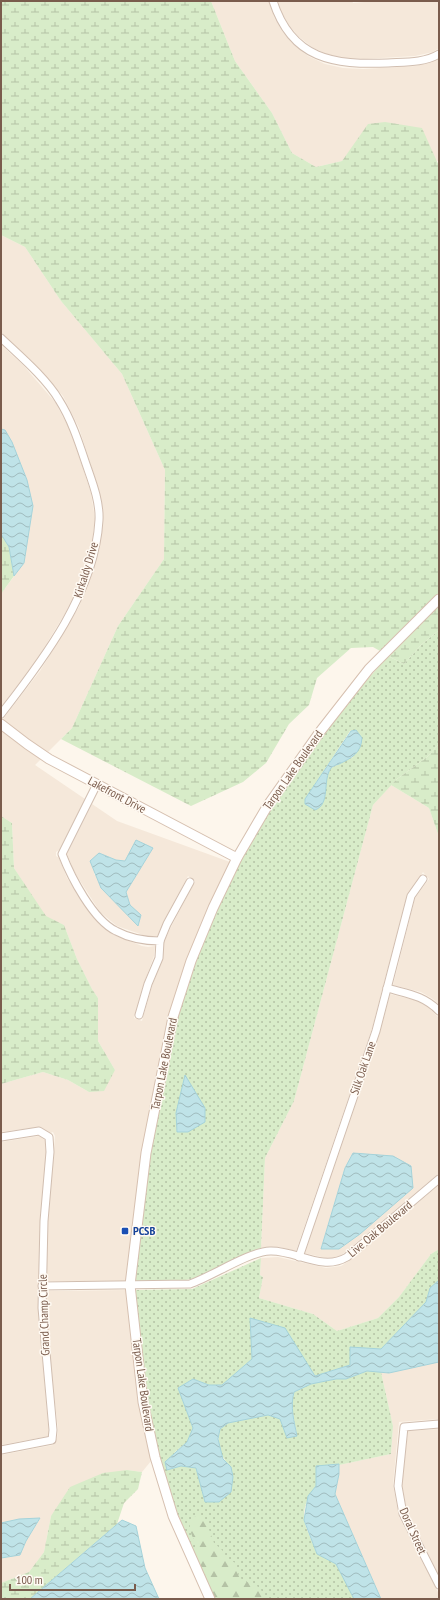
<svg xmlns="http://www.w3.org/2000/svg" width="440" height="1600" viewBox="0 0 440 1600" font-family="'PT Sans Narrow',sans-serif">
  <defs>
    <pattern id="grass-dots" width="8" height="8" patternUnits="userSpaceOnUse"><rect width="8" height="8" fill="#d8ecc9"/><path d="M2 2h.1M6 6h.1" fill="none" stroke="#b4c2a5" stroke-width="1.8" stroke-linecap="round"/></pattern>
    <pattern id="forest-firs" width="22" height="20" patternUnits="userSpaceOnUse"><rect width="22" height="20" fill="#d8ecc9"/><path d="M5 1l3.5 6h-7zM16 11l3.5 6h-7z" fill="#b4c2a5"/></pattern>
    <pattern id="wetland-marsh" width="20" height="14" patternUnits="userSpaceOnUse"><rect width="20" height="14" fill="#d8ecc9"/><path d="M1 5h8M5 5V1M11 12h8M15 12V8" fill="none" stroke="#b4c2a5"/></pattern>
    <pattern id="water-waves" width="16" height="10" patternUnits="userSpaceOnUse"><rect width="16" height="10" fill="#bfe3e8"/><path d="M0 5q4-4 8 0t8 0" fill="none" stroke="#a0bbbe"/></pattern>
  </defs>
  <rect width="100%" height="100%" fill="#fdf6ec"/>
  <g fill="#f5e8da" fill-rule="evenodd">
    <path d="M211,1H269L274,17L282,31L292,43L308,56L325,64L343,68L363,69L416,66L439,59V166L438,161L355,144L342,161L316,167L292,153L272,113L235,61Z"/>
    <path d="M278,1H352L353,3L375,1H439V48L433,52L415,56L364,59L344,58L327,54L313,48L298,36L289,25L281,12Z"/>
    <path d="M1,235L25,247L61,301L122,374L165,470L164,559L118,626L72,728L48,752L29,740L3,719L40,671L79,607L99,551L103,519L99,490L79,428L63,396L28,358L1,332Z"/>
    <path d="M1,345L23,365L55,402L71,432L91,493L95,519L91,549L72,602L33,666L1,707V594L24,563L5,430L1,429Z"/>
    <path d="M1,730L24,748L41,759L35,765L85,799L59,850L56,852V856L59,858L67,878L95,919L114,935L142,946L148,947L155,946L154,956L144,983L134,1018L142,1021L152,986L162,960L164,942L171,927L195,881L188,876L157,936H146L117,926L100,912L75,873L67,854L92,804L117,821L230,862L209,906L187,959L169,1015L143,1143L127,1281H46L48,1222L55,1136L53,1132L50,1133L39,1127L1,1132V1084L43,1072L68,1080L89,1092L115,1070L98,1041V998L92,989L77,959L64,925L46,917L14,868L12,823L1,816ZM153,848L126,892L130,905L141,915L94,874L99,853L116,860L126,861Z"/>
    <path d="M391,785L429,808L439,837V1005L433,999L421,992L393,985L415,898L429,879L423,872L407,895L372,1029L296,1251L279,1247L261,1248L265,1158L294,1101L373,805Z"/>
    <path d="M390,994L418,1001L428,1007L439,1018V1173L344,1253L338,1257L326,1258L304,1253L380,1032ZM353,1153L321,1249L345,1168Z"/>
    <path d="M39,1136L45,1140L46,1152L40,1221L38,1308L49,1436L1,1445V1142Z"/>
    <path d="M439,1185V1249L431,1254L399,1297L378,1318L337,1331L313,1314L259,1298L263,1277L260,1275L261,1258L278,1257L326,1268L341,1266L349,1261Z"/>
    <path d="M127,1290L139,1403L151,1461L142,1472L127,1470L51,1516L44,1552L29,1572L1,1583V1558L20,1555L26,1541L40,1519H19L1,1523V1455L53,1445L57,1438L58,1429L50,1361L46,1291Z"/>
    <path d="M439,1362V1419L399,1422L393,1485L399,1517L439,1594V1599H381L335,1494L339,1474V1465L391,1454L393,1426L381,1372L389,1373Z"/>
    <path d="M439,1429V1576L407,1512L402,1485L408,1431Z"/>
  </g>
  <g fill="url(#grass-dots)" fill-rule="evenodd">
    <path d="M439,630V744L427,757L397,779L373,805L294,1101L265,1158L261,1248C237,1256 216,1272 191,1279C178,1282 150,1280 135,1281L150,1154L177,1018L195,963L217,910L240,860L271,808L345,705L388,656L404,664L421,645ZM354,730L353,757L331,768L326,776L325,797L305,799L350,731Z"/>
    <path d="M439,1249V1280L430,1288L426,1302L381,1349L350,1365L315,1376L298,1350L250,1319L252,1359L222,1385H209L193,1379L178,1388L193,1428L187,1442L175,1452L167,1470L181,1466L196,1468L205,1502L231,1467C220,1457 217,1445 220,1429L228,1423L268,1415L280,1419L297,1436C295,1421 290,1408 294,1392L311,1384L336,1379H346L367,1371L381,1372L393,1426L391,1454L339,1465V1464C322,1480 303,1493 304,1519C305,1528 314,1545 317,1554L336,1564L354,1599H214C194,1552 171,1505 159,1455C145,1401 141,1346 135,1290L192,1289L261,1258L260,1275L263,1277L259,1298L313,1314L337,1331L378,1318L399,1297L431,1254Z"/>
  </g>
  <path fill="url(#forest-firs)" d="M198,1515L204,1516L214,1543L222,1550L228,1560L236,1563L239,1577C252,1587 258,1580 266,1599H212L209,1582L194,1553L197,1545C191,1535 184,1521 198,1515Z"/>
  <g fill="url(#wetland-marsh)">
    <path d="M1,1H211L235,61L272,113L292,153L316,167L342,161L368,124L385,122L422,128L439,166V593L380,651L373,647L351,648L317,678L309,705L289,724L266,763L243,782L191,806L61,739L72,728L118,626L164,559L165,470L122,374L61,301L25,247L1,235Z"/>
    <path d="M1,534L9,547L14,576L1,594Z"/>
    <path d="M439,605V630L421,645L404,664L388,656Z"/>
    <path d="M439,744V837L429,808L391,785L397,779L427,757Z"/>
    <path d="M1,816L12,823L14,868L46,916L64,925L77,959L92,989L98,998V1041L115,1070L104,1091L89,1092L68,1080L43,1072L1,1084Z"/>
    <path d="M127,1470L142,1472L138,1489L124,1503L117,1524L30,1599H1V1583L29,1572L44,1552L51,1516L70,1487L103,1473Z"/>
  </g>
  <g fill="url(#water-waves)" stroke="#a5d3da">
    <path d="M1,429L5,430L12,442L27,480L33,506L24,563L14,576L9,547L1,534Z"/>
    <path d="M356,730L362,738C361,753 352,758 339,764C336,765 333,766 331,768C322,780 331,804 315,810L305,804V799L351,731Z"/>
    <path d="M136,840L153,848L126,892L130,905L141,915L138,926L101,888L90,861L99,853L116,860L125,861Z"/>
    <path d="M185,1075L205,1108V1122L188,1132H177L176,1113Z"/>
    <path d="M353,1153L393,1156L411,1166L413,1188L360,1234L339,1249H321L345,1168Z"/>
    <path d="M439,1280V1362L389,1373L367,1371L346,1379H336L311,1384L294,1392C290,1407 294,1421 297,1436L287,1438L280,1419L268,1415L228,1423L220,1429L218,1439L223,1459L231,1467L233,1477L231,1492L219,1502H205L196,1468L181,1466L167,1470L165,1462L187,1442L193,1428L178,1388L193,1379L209,1385H222L252,1359L250,1318L285,1328L315,1376L350,1365V1347L381,1349L426,1302L430,1288Z"/>
    <path d="M339,1464V1474L335,1494L381,1599H354L336,1564L317,1554L304,1520L308,1496L316,1486V1466Z"/>
    <path d="M40,1518L26,1541L20,1555L1,1558V1523L19,1519Z"/>
    <path d="M122,1520L136,1526L145,1568L159,1599H30Z"/>
  </g>
  <g fill="none" stroke-linecap="round" stroke-linejoin="round">
    <defs>
      <g id="street">
        <path d="M273,1C292,60 334,65 388,63C405,62 424,63 439,54"/>
        <path d="M1,338C20,356 46,378 59,400C71,419 78,440 85,461C91,479 100,500 99,520C95,592 44,659 1,714"/>
        <path d="M97,784L62,854C71,877 93,920 116,931C129,938 145,941 160,941L159,958L148,984L139,1015"/>
        <path d="M160,941L167,924L190,882"/>
        <path d="M387,988C408,994 423,995 439,1011"/>
        <path d="M1,1137L39,1131L49,1137L50,1152L44,1221L42,1308L53,1430L52,1440L1,1450"/>
        <path d="M299,1257L376,1031L411,896L423,879"/>
        <path d="M42,1286L190,1284C213,1276 248,1252 270,1251C296,1250 322,1272 347,1257L439,1179"/>
        <path d="M439,1424L404,1427L398,1486L403,1514L439,1585"/>
      </g>
      <g id="secondary">
        <path d="M1,724L27,744L49,759L237,858"/>
        <path d="M210,1599L173,1516L155,1457L143,1402L130,1285L146,1153L173,1017L191,961L213,908L237,858L268,805L319,733L369,669L439,599"/>
      </g>
    </defs>
    <use href="#street" stroke="#d1beb0" stroke-width="9"/>
    <use href="#secondary" stroke="#d6c0b0" stroke-width="11"/>
    <use href="#street" stroke="#fff" stroke-width="7"/>
    <use href="#secondary" stroke="#fff" stroke-width="9"/>
  </g>
  <rect fill="#1a4fb4" stroke="#fffaf3" stroke-width="1.5" x="121" y="1227" width="8" height="8" rx="2"/>
  <g text-anchor="middle" stroke-width="3" stroke-linejoin="round" paint-order="stroke">
    <g font-size="12" fill="#7a5c4d" stroke="#fffaf3">
      <text transform="translate(86 570) rotate(-73)" y="4">Kirkaldy Drive</text>
      <text transform="translate(293 770) rotate(-55)" y="4">Tarpon Lake Boulevard</text>
      <text transform="translate(117 795) rotate(28)" y="4">Lakefront Drive</text>
      <text transform="translate(164 1064) rotate(-79)" y="4">Tarpon Lake Boulevard</text>
      <text transform="translate(363 1068) rotate(-71)" y="4">Silk Oak Lane</text>
      <text transform="translate(380 1229) rotate(-40)" y="4">Live Oak Boulevard</text>
      <text transform="translate(44 1315) rotate(-92)" y="4">Grand Champ Circle</text>
      <text transform="translate(143 1385) rotate(82)" y="4">Tarpon Lake Boulevard</text>
      <text transform="translate(413 1531) rotate(66)" y="4">Doral Street</text>
    </g>
    <g font-size="12" font-weight="bold" fill="#164399" stroke="#fffaf3" text-anchor="start">
      <text x="133" y="1235">PCSB</text>
    </g>
  </g>
  <rect width="440" height="1600" fill="none" stroke="#7a5c4d" stroke-width="4"/>
  <path d="M10 1584v6h125v-6" fill="none" stroke="#7a5c4d" stroke-width="2"/>
  <text x="16" y="1584" font-size="12" fill="#7a5c4d" stroke="#fffaf3" stroke-width="3" paint-order="stroke">100 m</text>
</svg>
